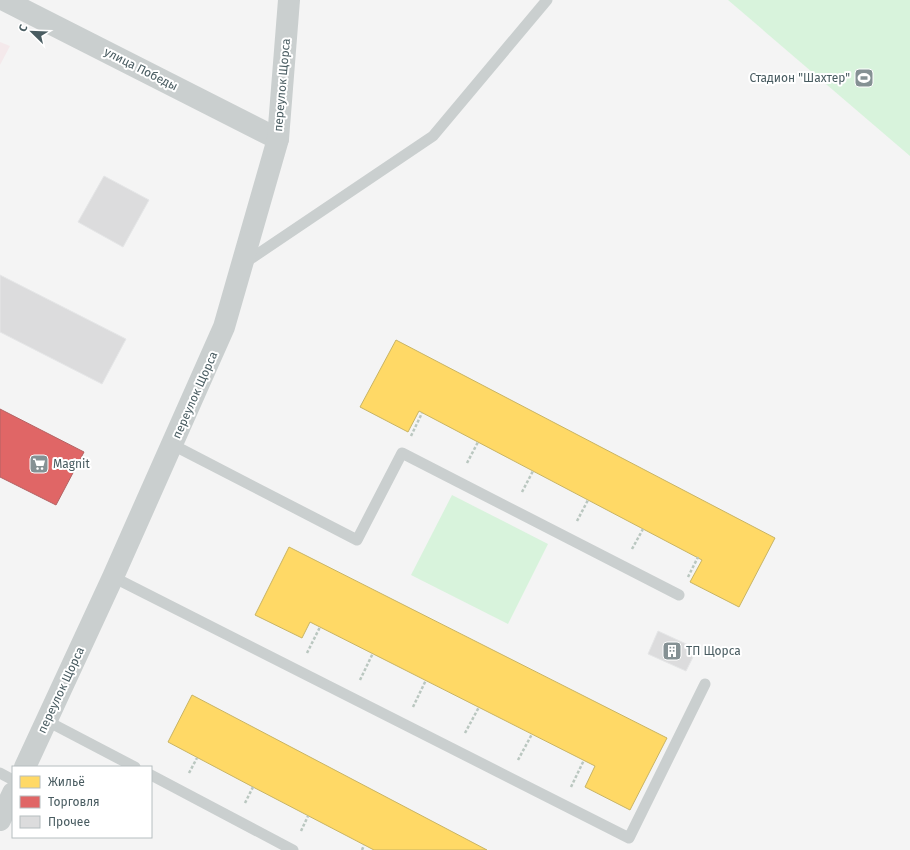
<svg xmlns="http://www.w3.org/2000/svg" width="910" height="850" viewBox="0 0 910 850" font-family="'Fira Sans',sans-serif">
  <rect width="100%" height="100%" fill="#f4f4f4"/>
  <path fill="#f4e9eb" d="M0,42L10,46L0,65Z"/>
  <g fill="#d8f3dc">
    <path d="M728,0H910V156Z"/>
    <path d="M452,495L548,544L508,624L411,575Z"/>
  </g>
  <g fill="#ffd966" stroke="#c8b464">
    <path d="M396,340L775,538L739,607L690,582L702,560L419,411L408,432L360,407Z"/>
    <path d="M289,547L667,738L630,810L585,787L595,766L310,622L302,638L255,615Z"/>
    <path d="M192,695L487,850H374L253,787L168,742Z"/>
  </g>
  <path fill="#e06666" stroke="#b36364" d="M0,409L84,452L56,505L0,477Z"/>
  <g fill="#dcdcdd" stroke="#e5e6e7">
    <path d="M104,176L149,200L123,247L78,222Z"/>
    <path d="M0,275L126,339L102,384L0,332Z"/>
    <path d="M658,631L697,649L686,671L648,654Z"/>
  </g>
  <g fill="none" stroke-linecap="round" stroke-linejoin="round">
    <g stroke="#bac7c0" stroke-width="2.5" stroke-dasharray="3 2" stroke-linecap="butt">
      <path d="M411,436L422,413"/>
      <path d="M467,463L478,442"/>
      <path d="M522,492L533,471"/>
      <path d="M577,521L588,500"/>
      <path d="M632,549L643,529"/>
      <path d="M688,577L698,557"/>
      <path d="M307,653L320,627"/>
      <path d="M360,680L373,653"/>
      <path d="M413,707L426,680"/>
      <path d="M465,733L479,707"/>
      <path d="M518,760L532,734"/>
      <path d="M189,773L197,758"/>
      <path d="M571,787L584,760"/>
      <path d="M245,803L253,787"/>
      <path d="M301,831L308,816"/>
      <path d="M362,850L364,845"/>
    </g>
    <g stroke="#cacfcf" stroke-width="11">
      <path d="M243,264L433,136L547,0"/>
      <path d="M173,445L357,540L402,453L679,595"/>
      <path d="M113,577L629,838L705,684"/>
      <path d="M47,721L135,767"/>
      <path d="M0,773L13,780"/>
      <path d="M151,775L293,850"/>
    </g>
    <g stroke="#cacfcf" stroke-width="22">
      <path d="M4,0L278,139"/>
      <path d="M25,767L113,577L224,327L278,139L289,0"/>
      <path d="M0,820L13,793"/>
    </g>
  </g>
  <defs>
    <symbol id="stadium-square" viewBox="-11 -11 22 22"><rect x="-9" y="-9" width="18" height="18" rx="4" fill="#859194" stroke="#fff"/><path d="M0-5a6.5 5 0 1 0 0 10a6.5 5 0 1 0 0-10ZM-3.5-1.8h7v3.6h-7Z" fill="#fff"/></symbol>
    <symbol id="supermarket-square" viewBox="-11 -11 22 22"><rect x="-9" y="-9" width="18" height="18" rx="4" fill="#859194" stroke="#fff"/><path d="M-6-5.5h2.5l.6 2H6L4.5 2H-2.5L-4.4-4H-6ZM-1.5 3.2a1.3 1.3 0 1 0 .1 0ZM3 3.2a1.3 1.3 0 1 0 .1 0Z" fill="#fff"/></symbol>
    <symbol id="building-square" viewBox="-11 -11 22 22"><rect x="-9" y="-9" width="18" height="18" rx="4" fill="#859194" stroke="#fff"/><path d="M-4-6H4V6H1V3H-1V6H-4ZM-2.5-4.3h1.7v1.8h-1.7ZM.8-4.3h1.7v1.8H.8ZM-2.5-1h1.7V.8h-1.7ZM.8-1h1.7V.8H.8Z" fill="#fff"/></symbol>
  </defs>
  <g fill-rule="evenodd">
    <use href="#stadium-square" x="853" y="67" width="22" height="22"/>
    <use href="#supermarket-square" x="28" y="453" width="22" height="22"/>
    <use href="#building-square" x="661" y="640" width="22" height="22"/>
  </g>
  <g text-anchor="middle" stroke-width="4" stroke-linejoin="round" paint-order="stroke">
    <g font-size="12" fill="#495c61" stroke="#fff">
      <text transform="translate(141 69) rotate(27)" y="4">улица Победы</text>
      <text transform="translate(282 85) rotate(-85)" y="4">переулок Щорса</text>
      <text transform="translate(195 395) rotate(-66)" y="4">переулок Щорса</text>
      <text transform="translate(61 690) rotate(-65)" y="4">переулок Щорса</text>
    </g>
    <g font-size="12" fill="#495c61" stroke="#fff" text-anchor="start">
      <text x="850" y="82" text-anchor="end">Стадион "Шахтер"</text>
      <text x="53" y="468">Magnit</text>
      <text x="686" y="655">ТП Щорса</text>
    </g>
  </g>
  <rect x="12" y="766" width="140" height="72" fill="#ffffff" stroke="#b6bec0"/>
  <rect x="20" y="776" width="20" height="12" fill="#ffd966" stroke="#b6bec0"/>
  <text x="48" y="786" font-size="12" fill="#495c61">Жильё</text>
  <rect x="20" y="796" width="20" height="12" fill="#e06666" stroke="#b6bec0"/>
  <text x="48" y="806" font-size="12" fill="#495c61">Торговля</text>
  <rect x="20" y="816" width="20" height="12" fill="#dcdcdd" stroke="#b6bec0"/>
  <text x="48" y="826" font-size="12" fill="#495c61">Прочее</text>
  <g transform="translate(32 32) rotate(293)" stroke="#ffffff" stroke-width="3" paint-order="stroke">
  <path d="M0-3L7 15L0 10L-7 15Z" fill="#495c61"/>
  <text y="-6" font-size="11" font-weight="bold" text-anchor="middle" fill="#495c61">С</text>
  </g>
</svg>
